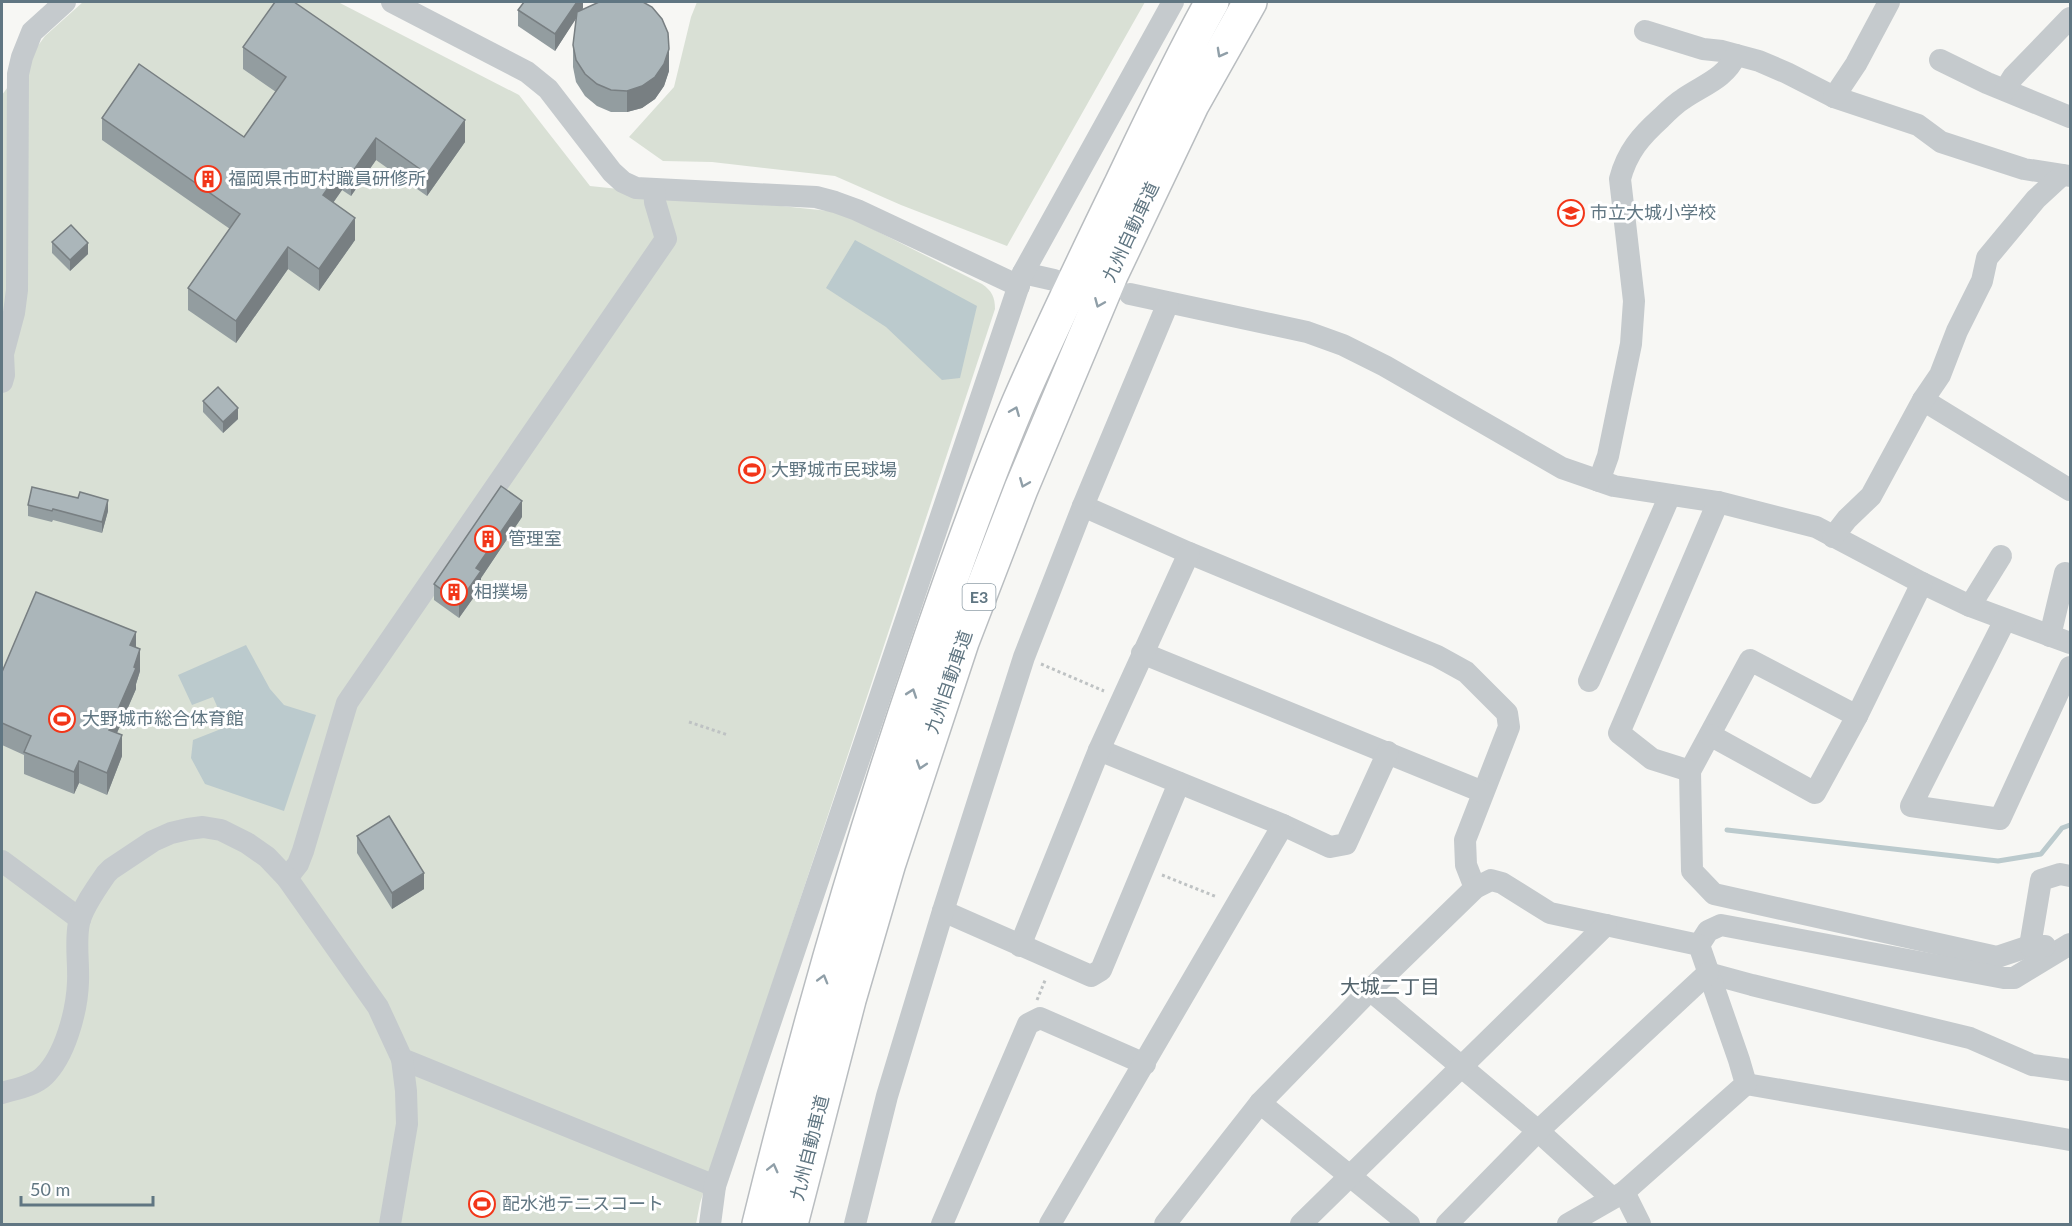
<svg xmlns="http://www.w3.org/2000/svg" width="2072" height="1226" viewBox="0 0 2072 1226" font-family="Lato,'Noto Sans JP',sans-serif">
  <rect width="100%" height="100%" fill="#f7f7f4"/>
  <g fill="#d9e0d5">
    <path d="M83,2H338L519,95L590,186L839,212L982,284C992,291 995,297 995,309L700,1203L696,1224H2V95L45,36Z"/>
    <path d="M697,2H1145L1007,246L901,205L835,176L712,162L663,161L629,137L674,87L691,17Z"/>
  </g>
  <g fill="#bbcacd">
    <path d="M855,240L977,306L960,378L942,380L886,327L826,288Z"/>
    <path d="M246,645L270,689L284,705L316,715L284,811L205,784L191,758L193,740L226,727L213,697L192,705L178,675Z"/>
  </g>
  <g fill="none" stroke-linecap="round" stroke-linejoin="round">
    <path stroke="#bbcacd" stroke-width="5" d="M1727,830L1998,861L2041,854L2062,828L2070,825"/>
    <defs>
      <g id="highway">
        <path d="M759,1224C806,1033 860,843 924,657C953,572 983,487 1018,404C1050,330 1086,256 1121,184C1150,123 1179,61 1212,2"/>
        <path d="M791,1224L849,1000L889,863L962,642L1021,489L1111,275L1192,105L1250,2"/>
      </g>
    </defs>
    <use href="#highway" stroke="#b9bdc0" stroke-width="36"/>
    <g stroke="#bec2c3" stroke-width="3" stroke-dasharray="3 3" stroke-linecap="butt">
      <path d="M1041,664L1104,691"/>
      <path d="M689,722L728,735"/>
      <path d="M1162,875L1217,897"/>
      <path d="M1037,1000L1046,978"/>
    </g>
    <g stroke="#c5cacd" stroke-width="22">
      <path d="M392,2L527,72L548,89L612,172L623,182L636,188L816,197L835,202L857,210L1019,286"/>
      <path d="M1645,31L1703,49L1722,51L1759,61L1787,73L1834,97L1918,125L1941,142L2024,169L2070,176"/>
      <path d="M1940,60L1987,83L2070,117"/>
      <path d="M2005,90L2013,77L2070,18"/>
      <path d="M1834,97L1856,64L1889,2"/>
      <path d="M1023,273L1054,280"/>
      <path d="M1130,294L1307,332L1343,345L1385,366L1562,468L1614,486L1718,502L1816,527L1922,583L1970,606L2070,643"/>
      <path d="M2,382L4,375L3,354L14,313L17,290L18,74L22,57L32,32L65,2"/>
      <path d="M1923,400L2070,490"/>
      <path d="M1599,481L1608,456L1631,344L1634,301L1620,179C1627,152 1641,136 1661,118C1668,111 1675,104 1683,99C1703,85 1725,79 1736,55"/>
      <path d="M1083,506L1189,553L1437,656L1466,672L1507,713L1509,727L1465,840L1466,865L1475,888"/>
      <path d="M1833,537L1847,519L1871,496L1923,400L1940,375L1957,331L1982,281L1987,258L2036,199L2062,175"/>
      <path d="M1970,606L2001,556"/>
      <path d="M2005,620L1911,806L2000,819L2070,667"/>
      <path d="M2050,636L2065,573"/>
      <path d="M1142,653L1483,792"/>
      <path d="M1589,681L1670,495"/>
      <path d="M1857,716L1750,660L1690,771L1692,871L1714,894L1997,957L2030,946"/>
      <path d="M1710,735L1815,793L1857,716L1922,583"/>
      <path d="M1099,750L1283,825L1330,847L1346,844L1388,752"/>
      <path d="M1690,771L1652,759L1619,733L1718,502"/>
      <path d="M2,861L80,919"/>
      <path d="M287,878L298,864L303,851L347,703L351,697L666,239L655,202L654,189"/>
      <path d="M943,911L1091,976L1101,970L1179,783"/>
      <path d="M1699,945L1708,931L1721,925L2004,978H2014L2070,944"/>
      <path d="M1020,946L1099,750L1189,553"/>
      <path d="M2045,946H2030L2041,880L2060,874L2070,876"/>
      <path d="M1708,973L1752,985L1970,1038L2032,1065L2070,1070"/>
      <path d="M1370,990L1538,1131L1612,1198"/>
      <path d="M1746,1084L2070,1140"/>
      <path d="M2,1093C15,1089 34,1086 44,1076C65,1056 77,1011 78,982C79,963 75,942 79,923C82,908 97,887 106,874L111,869L153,841L171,833L188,829L203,827L221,830L247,843L267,857L287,878L378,1007L402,1059L715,1186"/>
      <path d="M1260,1103L1409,1224"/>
      <path d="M1624,1192L1640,1224"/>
      <path d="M390,1224L407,1124L406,1091L402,1059"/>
      <path d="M710,1224L715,1186L1023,273L1173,2"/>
      <path d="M855,1224L887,1096L943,911L1024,657L1083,506L1168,303"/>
      <path d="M942,1224L1028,1024L1040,1018L1145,1064"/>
      <path d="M1050,1224L1283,825"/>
      <path d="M1165,1224L1260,1103L1370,990L1475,888L1491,880L1502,883L1550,913L1699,945L1739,1060L1746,1084L1624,1192L1568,1224"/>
      <path d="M1301,1224L1606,925"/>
      <path d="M1447,1224L1538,1131L1708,973"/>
    </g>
    <use href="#highway" stroke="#fff" stroke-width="33"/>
  </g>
  <g fill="#939da0">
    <path d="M583,2V8L582,10L669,71L664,86L655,99L642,108L627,112H611L597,106L585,96L576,82L573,67V45L576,18L555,51L518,26V10Z"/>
    <path d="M243,47L465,142L427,196L376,160L351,196L342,190L333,203L355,240L319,291L288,269L236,343L188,310V288L230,229L102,140V118L244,137L276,92L243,69Z"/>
    <path d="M52,242L88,254L70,271L52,253Z"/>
    <path d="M203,401L238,419L223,433L203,412Z"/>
    <path d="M28,505L108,511L102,533L53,520L52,522L28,516Z"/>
    <path d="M522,517L481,578V587L459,618L434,600V584Z"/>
    <path d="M136,647L140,671L136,684V689L117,733L122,756L107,795L79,783L74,794L24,774V755L2,745V672Z"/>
    <path d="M357,836L424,889L392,909L357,853Z"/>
  </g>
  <g fill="#787f82">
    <path d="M577,2H583V8L555,51V34Z"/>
    <path d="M669,49V71L664,86L655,99L642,108L627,112V91Z"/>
    <path d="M465,120V142L427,196V174Z"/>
    <path d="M376,138V160L351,196V174Z"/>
    <path d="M342,168V190L323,217V195Z"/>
    <path d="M355,218V240L319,291V269Z"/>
    <path d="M88,243V254L70,271V260Z"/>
    <path d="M288,247V269L236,343V321Z"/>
    <path d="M238,408V419L223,433V422Z"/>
    <path d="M108,500V511L102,533V522Z"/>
    <path d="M522,501V517L481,578V587L459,618V602L476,568Z"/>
    <path d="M136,632V653L130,645Z"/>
    <path d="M140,649V671L136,684V689L109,751V730Z"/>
    <path d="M122,735V756L107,795V773Z"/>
    <path d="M79,761V783L74,794V772Z"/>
    <path d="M424,873V889L392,909V893Z"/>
  </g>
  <g fill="#abb6ba" stroke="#787f82" stroke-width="1.5">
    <path d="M275,2H294L465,120L427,174L376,138L351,174L342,168L323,195L355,218L319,269L288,247L236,321L188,288L240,214L102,118L139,64L244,137L286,77L243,47Z"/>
    <path d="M524,2H577L555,34L518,10Z"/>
    <path d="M599,2H643L652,7L662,19L668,33L669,49L664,64L655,77L642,86L627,91L611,90L597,84L585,74L576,60L573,45L577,12Z"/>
    <path d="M71,225L88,243L70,260L52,242Z"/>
    <path d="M218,387L238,408L223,422L203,401Z"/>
    <path d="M501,486L522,501L476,568L481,571L459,602L434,584Z"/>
    <path d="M32,487L78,498L80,492L108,500L102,522L53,509L52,511L28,505Z"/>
    <path d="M36,592L136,632L130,645L140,649L134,667L136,668L109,730L122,735L107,773L79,761L74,772L24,752L31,736L2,723V672Z"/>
    <path d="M389,816L424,873L392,893L357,836Z"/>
  </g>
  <defs><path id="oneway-chevron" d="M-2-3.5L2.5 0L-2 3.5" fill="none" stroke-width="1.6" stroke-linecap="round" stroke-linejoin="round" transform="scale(1.5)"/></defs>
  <g stroke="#909fa8">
    <use href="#oneway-chevron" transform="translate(1221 53) rotate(119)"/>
    <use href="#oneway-chevron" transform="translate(1099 303) rotate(113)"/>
    <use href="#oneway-chevron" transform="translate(1015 411) rotate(-68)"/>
    <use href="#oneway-chevron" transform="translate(1024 483) rotate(112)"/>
    <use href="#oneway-chevron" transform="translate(912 693) rotate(-71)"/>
    <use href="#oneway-chevron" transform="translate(921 765) rotate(108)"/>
    <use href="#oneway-chevron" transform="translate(823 979) rotate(-74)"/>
    <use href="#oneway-chevron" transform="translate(773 1168) rotate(-76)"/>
  </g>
  <defs>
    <symbol id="building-ring" viewBox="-11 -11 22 22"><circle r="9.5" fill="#fff" stroke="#f23619" stroke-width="1.5"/><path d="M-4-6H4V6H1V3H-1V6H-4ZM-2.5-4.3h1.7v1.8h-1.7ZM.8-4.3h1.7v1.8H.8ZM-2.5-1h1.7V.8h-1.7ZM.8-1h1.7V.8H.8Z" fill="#f23619"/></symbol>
    <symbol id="school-ring" viewBox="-11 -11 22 22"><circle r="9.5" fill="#fff" stroke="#f23619" stroke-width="1.5"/><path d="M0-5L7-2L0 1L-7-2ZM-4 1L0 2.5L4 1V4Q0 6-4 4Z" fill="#f23619"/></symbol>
    <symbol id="stadium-ring" viewBox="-11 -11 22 22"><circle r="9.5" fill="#fff" stroke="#f23619" stroke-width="1.5"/><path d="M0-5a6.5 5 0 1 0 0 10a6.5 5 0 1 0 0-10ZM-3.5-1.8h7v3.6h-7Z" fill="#f23619"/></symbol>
  </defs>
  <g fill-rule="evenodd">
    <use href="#building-ring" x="193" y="164" width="30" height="30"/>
    <use href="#school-ring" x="1556" y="198" width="30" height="30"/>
    <use href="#stadium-ring" x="737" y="455" width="30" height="30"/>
    <use href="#building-ring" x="473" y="524" width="30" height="30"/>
    <use href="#building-ring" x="439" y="577" width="30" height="30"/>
    <use href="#stadium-ring" x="47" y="704" width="30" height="30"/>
    <use href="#stadium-ring" x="467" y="1189" width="30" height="30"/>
  </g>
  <g text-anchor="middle" stroke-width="6" stroke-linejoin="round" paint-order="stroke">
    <rect fill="#fff" stroke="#909fa8" stroke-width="1.5" x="962.5" y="584" width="33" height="26" rx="4.5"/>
    <g font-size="16" font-weight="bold" fill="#607682">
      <text x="979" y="603">E3</text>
    </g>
    <g font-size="18" fill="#607682" stroke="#fff" text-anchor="start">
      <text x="228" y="185">福岡県市町村職員研修所</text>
      <text x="1590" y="219">市立大城小学校</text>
      <text x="771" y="476">大野城市民球場</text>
      <text x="508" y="545">管理室</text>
      <text x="474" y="598">相撲場</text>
      <text x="82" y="725">大野城市総合体育館</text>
      <text x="502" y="1210">配水池テニスコート</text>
    </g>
    <g font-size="18" fill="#607682" stroke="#fff">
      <text transform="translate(1131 232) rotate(-65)" y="6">九州自動車道</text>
      <text transform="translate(949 682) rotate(-71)" y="6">九州自動車道</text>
      <text transform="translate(810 1148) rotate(-76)" y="6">九州自動車道</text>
    </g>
    <g font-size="20" fill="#52636c" stroke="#fff">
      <text x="1390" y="994">大城二丁目</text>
    </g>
  </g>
  <rect width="2072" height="1226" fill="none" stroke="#607682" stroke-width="6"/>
  <path d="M21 1196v9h132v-9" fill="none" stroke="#607682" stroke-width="3"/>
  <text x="30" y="1196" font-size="18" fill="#607682" stroke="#ffffff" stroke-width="4.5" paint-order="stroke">50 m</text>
</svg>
